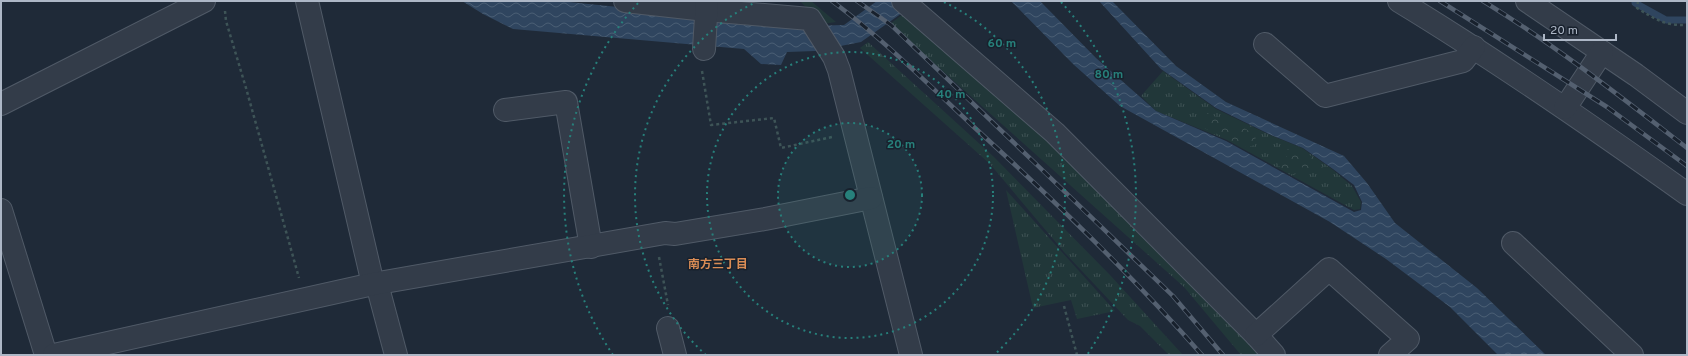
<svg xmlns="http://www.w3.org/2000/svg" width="1688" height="356" viewBox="0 0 1688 356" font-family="Overpass,'Noto Sans JP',sans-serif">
  <defs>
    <pattern id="grass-tufts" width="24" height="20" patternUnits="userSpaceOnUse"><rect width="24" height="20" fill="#213739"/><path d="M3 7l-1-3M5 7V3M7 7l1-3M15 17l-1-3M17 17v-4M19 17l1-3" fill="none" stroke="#3f5254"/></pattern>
    <pattern id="forest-crowns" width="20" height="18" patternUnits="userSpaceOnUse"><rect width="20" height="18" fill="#213739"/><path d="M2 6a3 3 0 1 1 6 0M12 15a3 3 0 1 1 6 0" fill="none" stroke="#3f5254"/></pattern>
    <pattern id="water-waves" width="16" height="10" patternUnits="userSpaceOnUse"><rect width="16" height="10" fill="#2f455f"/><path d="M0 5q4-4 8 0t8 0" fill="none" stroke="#4a5e74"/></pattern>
  </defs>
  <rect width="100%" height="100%" fill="#1f2a38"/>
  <g fill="url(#grass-tufts)">
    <path d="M800,1H811L836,22L822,24Z"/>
    <path d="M906,12L1051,138L1264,355H1241L1184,287L890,24Z"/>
    <path d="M868,42L994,157L1110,275L1183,355H1169L1140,326L1128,320L1064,252L990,164L860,48Z"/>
    <path d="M1163,71L1216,109L1270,135L1302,148L1332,169L1352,186L1361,202L1360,209L1354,210L1227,140L1156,111L1141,96Z"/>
    <path d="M1006,190L1115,311L1077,319L1071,300L1033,308Z"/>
  </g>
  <g fill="url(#forest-crowns)">
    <path d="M1208,113L1223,121L1240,125L1256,136L1254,145L1249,147L1241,145L1202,127L1199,120L1203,114Z"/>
    <path d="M1288,149C1301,149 1323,158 1324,173L1301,167L1300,171L1294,175L1280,167L1277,163L1280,160H1289L1284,153Z"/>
  </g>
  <g fill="url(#water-waves)">
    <path d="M462,1H559L806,26L844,25L877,1H919L861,42L815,51L787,52L781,65L761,64L744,49L513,29L483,14Z"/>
    <path d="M1011,1H1040L1096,58L1156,111L1226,141L1354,212L1361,210L1362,202L1354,185L1333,169L1303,148L1271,135L1216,108L1161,69L1099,1H1112L1176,66L1226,102L1344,156L1367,183L1395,223L1477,288L1546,355H1498L1450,307L1386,259L1330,222L1120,106L1073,64Z"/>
  </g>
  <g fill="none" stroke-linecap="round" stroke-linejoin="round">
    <path stroke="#2f455f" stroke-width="7" d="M1635,1V3L1666,20H1687"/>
    <defs>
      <g id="minor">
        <path d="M307,1L373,284"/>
        <path d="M625,1L706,10L810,19L834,57L839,70L911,355"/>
        <path d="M903,1L1055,133L1256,335L1274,355"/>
        <path d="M1399,1C1498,61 1593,127 1687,194"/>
        <path d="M1527,1L1636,75L1687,113"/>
        <path d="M1265,44L1325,96L1463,61L1474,47"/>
        <path d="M704,49L707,1"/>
        <path d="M1,104L204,1"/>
        <path d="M1565,108L1602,52"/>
        <path d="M505,110L566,102L591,247"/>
        <path d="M1,210L46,355"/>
        <path d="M1513,243L1632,355"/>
        <path d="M377,284L396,355"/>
        <path d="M668,328L675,355"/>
        <path d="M1256,335L1329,269L1408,339L1390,355"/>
        <path d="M54,355L373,284L665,233L675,234L765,219L871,198"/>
      </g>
    </defs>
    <use href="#minor" stroke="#505a67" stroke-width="24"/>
    <g stroke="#3e5457" stroke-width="2.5" stroke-dasharray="3 3" stroke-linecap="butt">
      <path d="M1638,1L1637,8C1655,19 1665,26 1687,25"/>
      <path d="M225,11L226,21L246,88L299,278"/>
      <path d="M702,71L711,125L774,118L781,148L832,137"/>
      <path d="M659,257L668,305"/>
      <path d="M1064,306L1077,355"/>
    </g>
    <use href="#minor" stroke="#333c49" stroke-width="22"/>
    <defs>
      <g id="rail">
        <path d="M832,1C883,39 928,84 975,128C1054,200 1132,275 1202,355"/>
        <path d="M857,1L891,25L1035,163L1173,296L1223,355"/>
        <path d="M1440,1L1607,107L1687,166"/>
        <path d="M1483,1C1555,45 1621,97 1687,148"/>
      </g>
    </defs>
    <use href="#rail" stroke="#546070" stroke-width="4.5"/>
    <use href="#rail" stroke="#18212d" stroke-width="3" stroke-dasharray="9" stroke-linecap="butt"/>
  </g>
  <circle cx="850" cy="195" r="72" fill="#27807b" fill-opacity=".12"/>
  <g fill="none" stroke="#27807b" stroke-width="2" stroke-dasharray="2 4">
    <circle cx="850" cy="195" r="72"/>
    <circle cx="850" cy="195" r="143"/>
    <path d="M706 355A215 215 0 0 1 756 2M944 2A215 215 0 0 1 994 355"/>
    <path d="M613 355A286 286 0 0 1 639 2M1061 2A286 286 0 0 1 1087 355"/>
  </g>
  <g text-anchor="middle" stroke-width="3" stroke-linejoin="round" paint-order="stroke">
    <g font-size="12" font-weight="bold" fill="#d98c55" stroke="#18212d">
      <text x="718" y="268">南方三丁目</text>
    </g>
  </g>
  <circle cx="850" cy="195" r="6" fill="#27807b" stroke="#18212d" stroke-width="2"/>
  <g font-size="12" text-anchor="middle" font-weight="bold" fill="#27807b" stroke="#18212d" stroke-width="3" stroke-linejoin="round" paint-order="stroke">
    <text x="1002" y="47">60 m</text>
    <text x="1109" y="78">80 m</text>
    <text x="951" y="98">40 m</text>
    <text x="901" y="148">20 m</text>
  </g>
  <rect width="1688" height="356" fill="none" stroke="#adb7c6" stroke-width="4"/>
  <path d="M1544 34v6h72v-6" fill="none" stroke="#adb7c6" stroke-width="2"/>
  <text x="1550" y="34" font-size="12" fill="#adb7c6" stroke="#18212d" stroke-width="3" paint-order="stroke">20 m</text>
</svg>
